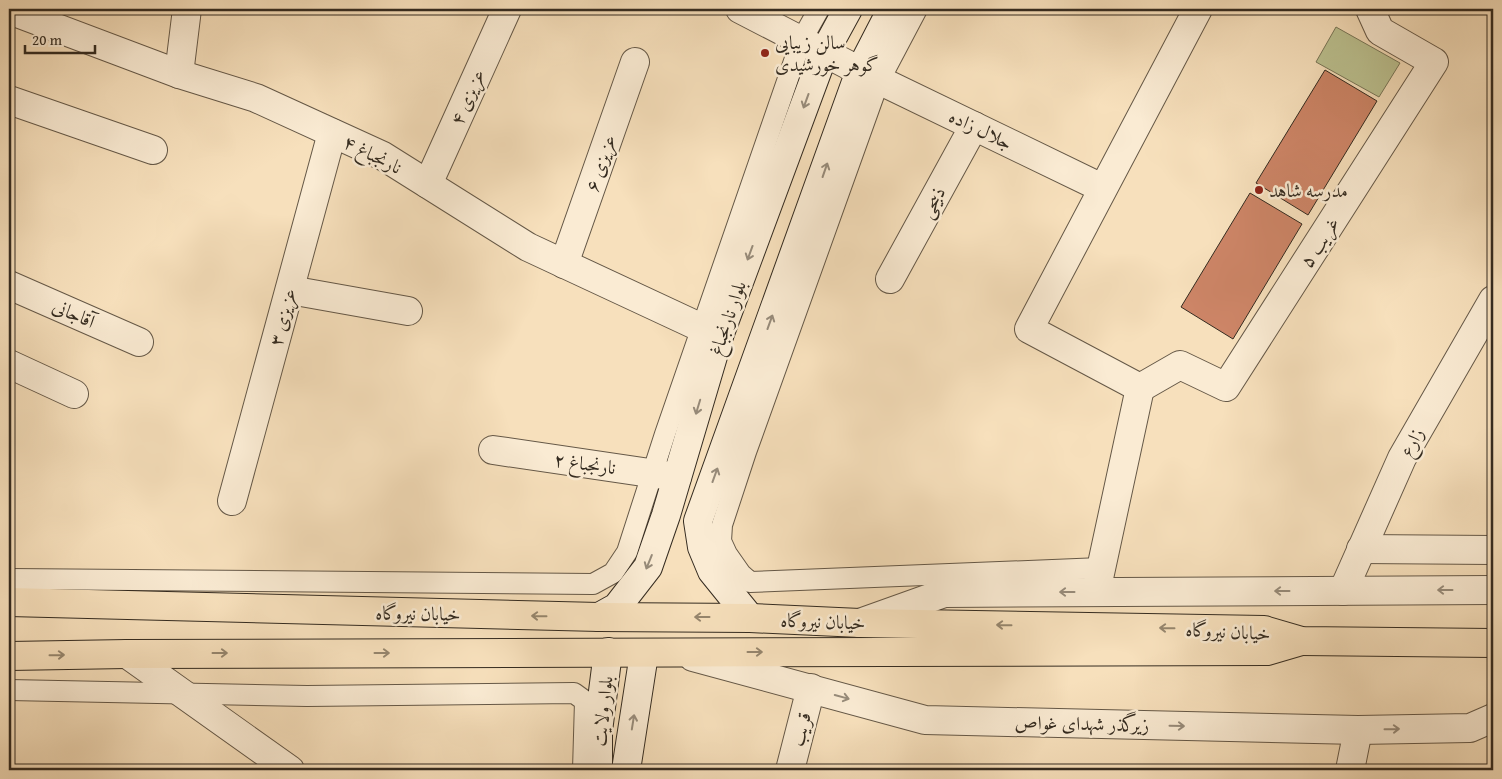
<svg xmlns="http://www.w3.org/2000/svg" width="1502" height="779" viewBox="0 0 1502 779" font-family="'Gentium Book Plus',Amiri,serif">
  <rect width="100%" height="100%" fill="#f7e0bc"/>
  <filter id="stains"><feTurbulence type="fractalNoise" baseFrequency=".004" numOctaves="4"/><feColorMatrix values="0 0 0 0 .2 0 0 0 0 .09 0 0 0 0 .02 0 0 0 .5 -.17"/></filter>
  <radialGradient id="worn" r=".72"><stop offset=".6" stop-color="#630" stop-opacity="0"/><stop offset="1" stop-color="#630" stop-opacity=".3"/></radialGradient>
  <path fill="#bcc291" stroke="#787658" d="M1336,27L1400,63L1379,97L1316,62Z"/>
  <g fill="#cd8567" stroke="#342b20">
    <path d="M1325,70L1377,101L1308,215L1256,183Z"/>
    <path d="M1250,193L1302,224L1233,339L1181,307Z"/>
  </g>
  <g fill="none" stroke-linecap="round" stroke-linejoin="round">
    <defs>
      <g id="pedestrian">
        <path d="M917,9L879,81L746,452L722,525L721,541L727,554L741,574L750,582L1101,568"/>
        <path d="M9,579L593,584L613,573L627,552L665,434L801,41L819,9"/>
        <path d="M9,690L307,696L574,693L585,701L583,770"/>
      </g>
      <g id="minor">
        <path d="M740,9L860,71L1102,188"/>
        <path d="M9,10L179,74L256,98L383,156L528,247L719,336"/>
        <path d="M179,74L187,9"/>
        <path d="M9,100L153,150"/>
        <path d="M428,184L507,9"/>
        <path d="M564,264L635,62"/>
        <path d="M890,279L974,126"/>
        <path d="M9,285L139,342"/>
        <path d="M290,290L408,311"/>
        <path d="M9,364L74,394"/>
        <path d="M1140,388L1180,365L1226,387L1434,62L1380,31L1370,9"/>
        <path d="M1140,388L1029,329L1198,9"/>
        <path d="M493,450L677,477"/>
        <path d="M232,501L332,133"/>
        <path d="M1361,549L1493,550"/>
        <path d="M1343,591L1402,458L1493,300"/>
        <path d="M1096,592L1140,388"/>
        <path d="M860,623L944,593L1493,590"/>
        <path d="M127,654L290,770"/>
        <path d="M693,657L925,720L1358,730L1470,728L1493,718"/>
        <path d="M790,770L811,688"/>
        <path d="M1350,770L1358,730"/>
      </g>
      <g id="secondary">
        <path d="M599,617L617,607L648,567L666,515L719,336L824,53L848,9"/>
        <path d="M750,618L712,571L702,547L698,521L860,71L892,9"/>
        <path d="M598,770V731L608,652"/>
        <path d="M626,770L644,654"/>
      </g>
      <g id="primary">
        <path d="M9,602L599,617L750,618L860,623L1264,630L1301,641L1493,643"/>
        <path d="M9,656L127,654L1267,651L1301,641"/>
      </g>
    </defs>
    <use href="#pedestrian" stroke="#655847" stroke-width="22"/>
    <use href="#minor" stroke="#655847" stroke-width="30"/>
    <use href="#secondary" stroke="#342b20" stroke-width="30"/>
    <use href="#primary" stroke="#342b20" stroke-width="30"/>
    <use href="#pedestrian" stroke="#faebd3" stroke-width="20"/>
    <use href="#minor" stroke="#faebd3" stroke-width="28"/>
    <use href="#secondary" stroke="#faebd3" stroke-width="28"/>
    <use href="#primary" stroke="#f7e0bc" stroke-width="28"/>
  </g>
  <defs><path id="oneway-shaft" d="M-6 0H5M1.5-3L5.5 0L1.5 3" fill="none" stroke-width="1.6" stroke-linecap="round" stroke-linejoin="round" transform="scale(1.25)"/></defs>
  <g stroke="#978b7a">
    <use href="#oneway-shaft" transform="translate(806 101) rotate(110)"/>
    <use href="#oneway-shaft" transform="translate(825 170) rotate(-71)"/>
    <use href="#oneway-shaft" transform="translate(750 253) rotate(110)"/>
    <use href="#oneway-shaft" transform="translate(770 322) rotate(-70)"/>
    <use href="#oneway-shaft" transform="translate(698 407) rotate(107)"/>
    <use href="#oneway-shaft" transform="translate(715 475) rotate(-70)"/>
    <use href="#oneway-shaft" transform="translate(649 562) rotate(112)"/>
    <use href="#oneway-shaft" transform="translate(1445 590) rotate(180)"/>
    <use href="#oneway-shaft" transform="translate(1282 591) rotate(180)"/>
    <use href="#oneway-shaft" transform="translate(1067 592) rotate(180)"/>
    <use href="#oneway-shaft" transform="translate(842 697) rotate(15)"/>
    <use href="#oneway-shaft" transform="translate(633 722) rotate(-81)"/>
    <use href="#oneway-shaft" transform="translate(1177 726) rotate(1)"/>
    <use href="#oneway-shaft" transform="translate(1392 729) rotate(-1)"/>
  </g>
  <g stroke="#96866e">
    <use href="#oneway-shaft" transform="translate(539 616) rotate(-179)"/>
    <use href="#oneway-shaft" transform="translate(702 617) rotate(-180)"/>
    <use href="#oneway-shaft" transform="translate(1004 625) rotate(-179)"/>
    <use href="#oneway-shaft" transform="translate(1167 628) rotate(-179)"/>
    <use href="#oneway-shaft" transform="translate(755 652)"/>
    <use href="#oneway-shaft" transform="translate(220 653)"/>
    <use href="#oneway-shaft" transform="translate(382 653)"/>
    <use href="#oneway-shaft" transform="translate(57 655) rotate(-1)"/>
  </g>
  <g fill="#8f2418" stroke="#faebd3" stroke-width="2">
    <circle cx="765" cy="53" r="5"/>
    <circle cx="1259" cy="190" r="5"/>
  </g>
  <g text-anchor="middle" stroke-width="5" stroke-linejoin="round" paint-order="stroke">
    <g font-size="19" fill="#342b20" stroke="#faebd3" text-anchor="start">
      <text x="775" y="49">سالن زیبایی<tspan x="775" dy="22">گوهر خورشیدی</tspan></text>
      <text x="1269" y="197">مدرسه شاهد</text>
    </g>
    <g font-size="19" fill="#342b20" stroke="#faebd3">
      <text transform="translate(467 97) rotate(-66)" y="7">عزیزی ۴</text>
      <text transform="translate(981 129) rotate(26)" y="7">جلال زاده</text>
      <text transform="translate(373 154) rotate(27)" y="7">نارنجباغ ۴</text>
      <text transform="translate(600 163) rotate(-71)" y="7">عزیزی ۶</text>
      <text transform="translate(932 202) rotate(-61)" y="7">ذبیحی</text>
      <text transform="translate(1319 242) rotate(-57)" y="7">غریب ۵</text>
      <text transform="translate(74 313) rotate(24)" y="7">آقاجانی</text>
      <text transform="translate(282 317) rotate(-75)" y="7">عزیزی ۳</text>
      <text transform="translate(727 318) rotate(-71)" y="7">بلوار نارنجباغ</text>
      <text transform="translate(1411 442) rotate(-61)" y="7">زارع</text>
      <text transform="translate(585 463) rotate(8)" y="7">نارنجباغ ۲</text>
      <text transform="translate(418 613) rotate(1)" y="7">خیابان نیروگاه</text>
      <text transform="translate(823 621) rotate(2)" y="7">خیابان نیروگاه</text>
      <text transform="translate(1228 631) rotate(3)" y="7">خیابان نیروگاه</text>
      <text transform="translate(602 711) rotate(-84)" y="7">بلوار ولایت</text>
      <text transform="translate(1082 723) rotate(1)" y="7">زیرگذر شهدای غواص</text>
      <text transform="translate(800 729) rotate(-75)" y="7">قریب</text>
    </g>
  </g>
  <rect width="1502" height="779" fill="none" stroke="#f7e0bc" stroke-width="30"/>
  <rect x="10" y="10" width="1482" height="759" fill="none" stroke="#342b20" stroke-width="2.5"/>
  <rect x="15" y="15" width="1472" height="749" fill="none" stroke="#342b20"/>
  <path d="M25 45v8h70v-8" fill="none" stroke="#342b20" stroke-width="2.5"/>
  <text x="32" y="45" font-size="15" fill="#342b20" stroke="#faebd3" stroke-width="4" paint-order="stroke">20 m</text>
  <rect width="100%" height="100%" filter="url(#stains)"/>
  <rect width="100%" height="100%" fill="url(#worn)"/>
</svg>
